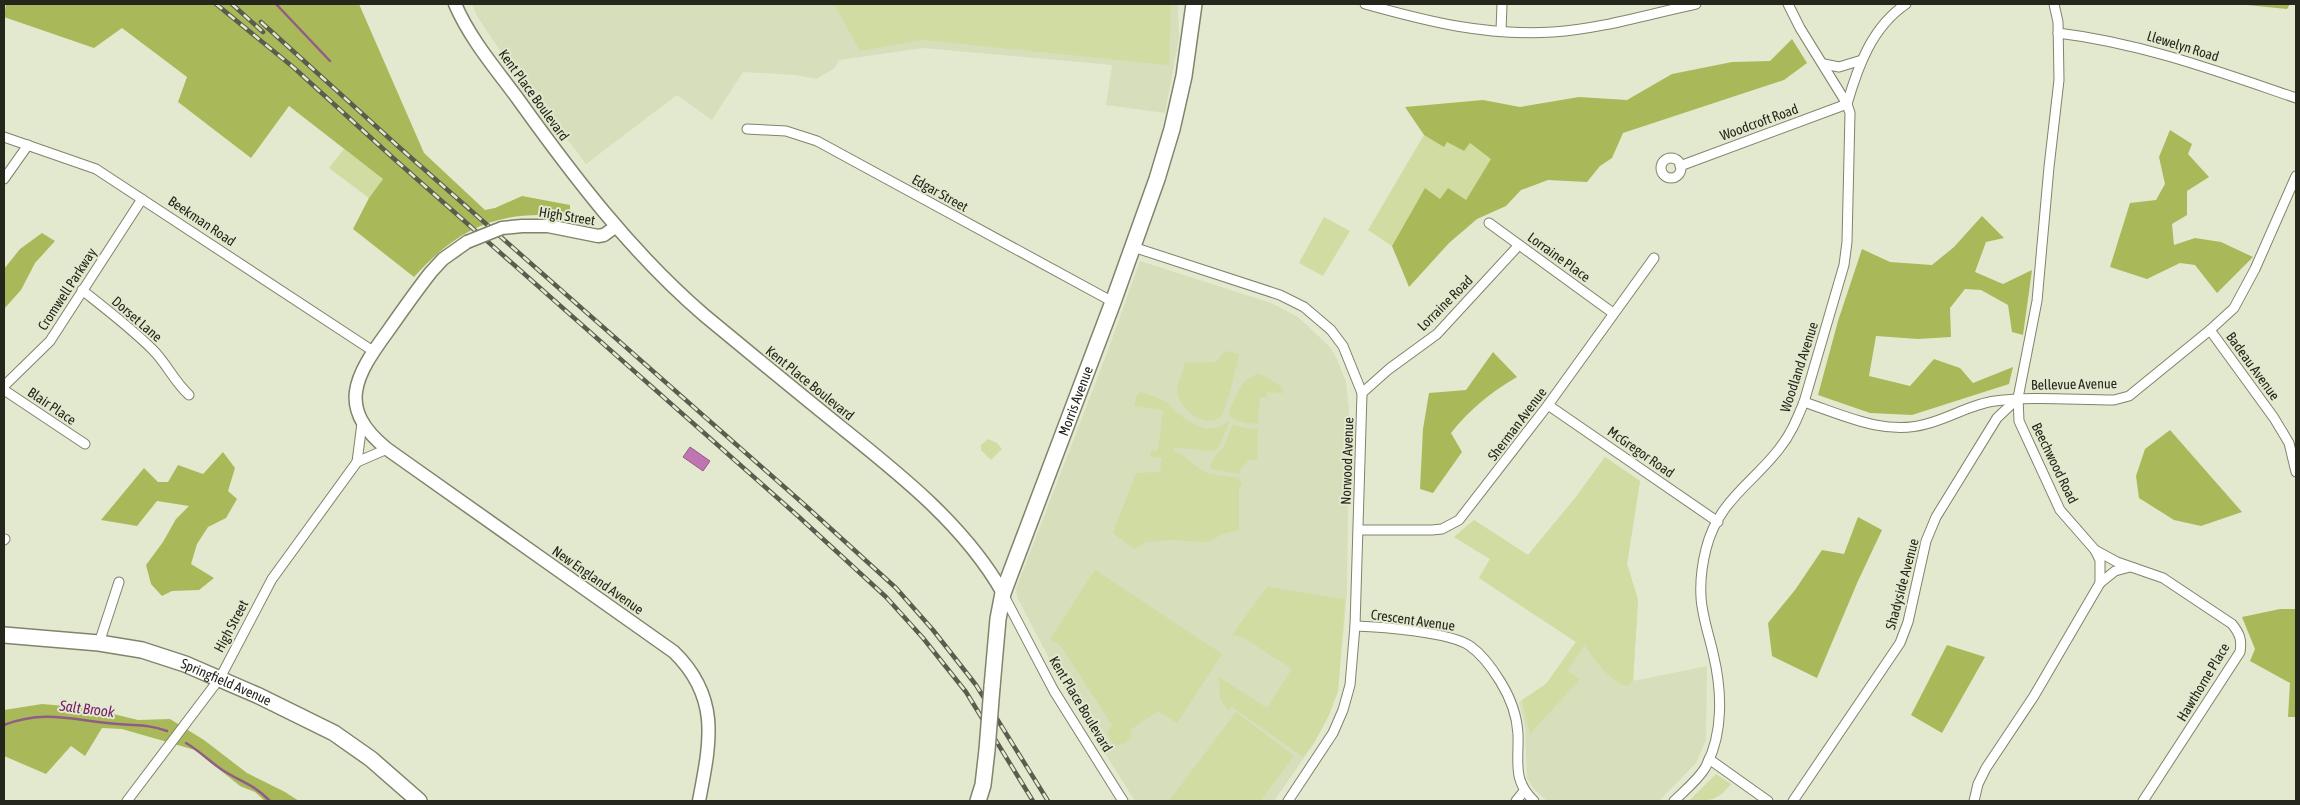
<svg xmlns="http://www.w3.org/2000/svg" width="2300" height="805" viewBox="0 0 2300 805" font-family="'Asap Condensed',sans-serif">
  <rect width="100%" height="100%" fill="#e3e9ce"/>
  <g fill="#d6debb">
    <path d="M472,4H1178L1179,38L1165,113L1106,105L1112,65L923,48L839,60L835,68L816,79L796,75L743,72L712,120L677,95L586,164L501,52L477,16Z"/>
    <path d="M1140,261L1271,303L1298,317L1330,347L1337,359L1346,382L1349,410L1347,593L1338,691L1329,715L1314,743L1274,801H1135L1067,693L1017,597L1016,589L1107,353Z"/>
    <path d="M1605,457L1640,481L1627,564L1638,600L1633,681L1707,666L1706,740L1696,763L1659,801H1547L1534,789L1527,778L1525,727L1519,702L1546,684L1576,642L1479,578L1490,559L1454,537L1474,520L1528,555L1576,497Z"/>
  </g>
  <g fill="#d1dca2">
    <path d="M834,4H1171L1169,65L922,40L860,51Z"/>
    <path d="M1424,135L1444,146L1447,142L1464,151L1470,143L1492,158L1466,200L1440,199L1425,188L1392,246L1368,230Z"/>
    <path d="M344,149L383,179L369,198L329,168Z"/>
    <path d="M1324,217L1350,231L1323,276L1299,263Z"/>
    <path d="M1225,351L1239,354C1236,367 1228,405 1222,414C1210,432 1183,412 1178,396C1175,387 1183,372 1185,363L1216,362Z"/>
    <path d="M1259,374L1268,378L1283,388V393L1267,392V397H1260L1258,423C1247,425 1237,422 1228,414C1235,399 1240,377 1259,374Z"/>
    <path d="M1140,392C1148,395 1159,397 1166,402C1169,404 1172,408 1175,411C1189,423 1211,438 1227,421L1229,423L1219,447L1215,451L1175,448L1174,452C1186,454 1195,468 1208,473C1217,476 1229,476 1239,478L1242,485L1239,488V530L1222,534L1209,542L1169,540L1146,542L1134,549L1113,533L1136,473L1160,472L1162,458L1150,457L1151,450L1158,451L1163,410L1134,406L1136,397Z"/>
    <path d="M1232,425L1251,429L1258,428L1257,460H1249L1240,469L1239,474L1212,469L1210,466L1216,455L1224,446Z"/>
    <path d="M988,439L997,443L1002,449L991,460L981,450V445Z"/>
    <path d="M1605,457L1640,481L1627,564L1638,600L1633,681L1627,686C1608,681 1595,659 1584,645L1567,671L1580,679L1530,734L1522,700L1546,684L1576,642L1479,578L1490,559L1454,537L1474,520L1528,555L1576,497Z"/>
    <path d="M1095,570L1222,654L1177,723L1158,711L1130,730L1132,737L1123,744L1116,745L1111,741L1107,732L1112,725L1061,646L1050,639Z"/>
    <path d="M1267,587L1345,599L1338,691L1329,715L1314,743L1303,757L1232,707L1228,711L1220,699L1219,677L1267,708L1292,669L1244,638L1232,635Z"/>
    <path d="M1236,712L1294,756L1260,801H1169Z"/>
    <path d="M1716,774L1731,784C1717,801 1711,801 1689,801Z"/>
  </g>
  <g fill="#a9b959">
    <path d="M6,4H359L424,153L485,210L495,208L522,196L570,205V217C501,209 460,226 414,277L353,229L369,198L383,179L289,106L251,158L178,102L187,77L122,28L94,48L4,17Z"/>
    <path d="M2237,4H2290L2287,9Z"/>
    <path d="M1792,39L1807,63L1784,80L1623,133L1612,158L1600,166L1587,182L1548,180L1521,190L1506,206L1477,219L1449,243L1409,287L1392,246L1425,188L1440,199L1448,188L1466,200L1491,159L1470,143L1464,151L1447,142L1444,147L1424,135L1405,107L1483,100L1520,107L1579,97L1627,100L1672,74L1732,62L1770,61Z"/>
    <path d="M2170,130L2192,144L2188,154L2209,177L2187,191V215L2172,224L2174,245L2195,238L2221,242L2253,257L2217,293L2195,265L2180,263L2147,279L2110,267L2130,203L2156,200L2165,184L2159,157Z"/>
    <path d="M1982,216L2004,238L1986,242L1975,272L2003,284L2032,270L2023,335L2012,332L2008,305L1981,290L1965,289L1950,308L1951,337L1918,339L1876,336L1869,376L1910,386L1934,359L1960,368L1973,383L2013,367L2009,384L1912,415L1870,413L1818,395L1838,321L1862,249L1890,262L1932,265L1954,247Z"/>
    <path d="M42,233L55,241L35,263L21,290L4,309V269L20,249Z"/>
    <path d="M1493,352L1517,377C1491,392 1470,409 1451,433L1462,452L1433,493L1420,489L1423,429L1429,393L1466,390Z"/>
    <path d="M2170,430L2242,512L2201,526L2174,520L2139,498L2136,476L2145,449Z"/>
    <path d="M223,452L235,468L228,491L237,499L226,518L208,527L197,544L191,564L214,578L199,590L172,591L162,596L151,584L146,565L163,542L176,519L189,506L157,501L137,526L101,520L144,468L158,482H168L178,465L203,474Z"/>
    <path d="M1858,517L1882,530L1858,581L1817,678L1772,656L1768,623L1795,590L1822,550L1844,554Z"/>
    <path d="M2280,609H2296V717H2288L2290,683L2250,661L2255,649L2242,617Z"/>
    <path d="M1947,645L1985,657L1942,733L1911,715Z"/>
    <path d="M42,704L89,708L138,720L170,719L204,740L247,773L285,792L299,801H265L255,792L240,786L195,750L122,729L102,728L85,756L71,746L46,774L4,756V710Z"/>
  </g>
  <path fill="#c074b1" stroke="#925d85" d="M690,447L710,461L703,471L683,457Z"/>
  <g fill="none" stroke-linecap="round" stroke-linejoin="round">
    <g stroke="#925d85" stroke-width="2.5">
      <path d="M276,4L330,61"/>
      <path d="M4,725C46,709 76,721 118,724C138,726 147,724 167,731"/>
      <path d="M186,743C200,751 211,763 224,771C243,783 253,784 270,801"/>
    </g>
    <defs>
      <g id="street">
        <path d="M1365,4C1429,22 1486,36 1553,32C1601,29 1649,14 1696,4"/>
        <path d="M1501,31L1502,4"/>
        <path d="M2058,33C2141,43 2217,71 2296,98"/>
        <path d="M1824,64L1839,67L1862,60"/>
        <path d="M747,129L786,131L817,141L1113,302"/>
        <path d="M4,137L96,169L373,351"/>
        <circle cx="1671" cy="168" r="10"/>
        <path d="M1680,166L1847,104C1858,66 1872,27 1906,4"/>
        <path d="M4,179L28,145"/>
        <path d="M1489,223L1613,313"/>
        <path d="M1133,247L1280,295L1304,307L1331,330L1343,346L1362,393L1355,626L1350,685L1343,710L1333,733L1288,801"/>
        <path d="M82,290C106,309 131,328 153,350C167,364 173,380 189,395"/>
        <path d="M2210,330L2274,418L2289,443L2296,472"/>
        <path d="M4,386L50,341L142,199"/>
        <path d="M4,390L85,444"/>
        <path d="M1362,393L1389,369L1437,334L1519,245"/>
        <path d="M1804,402C1843,415 1885,436 1926,424C1950,418 1971,404 1995,401C2034,396 2075,400 2114,400L2129,396L2210,330L2234,308L2255,269L2296,176"/>
        <path d="M1548,405L1718,522"/>
        <path d="M357,462L362,423"/>
        <path d="M1359,530H1432L1442,529L1459,520L1548,405L1654,258"/>
        <path d="M4,540L5,539"/>
        <path d="M2095,550L2117,562L2163,578L2232,624C2240,634 2242,640 2240,652L2143,801"/>
        <path d="M2100,583L2115,571L2130,567"/>
        <path d="M1003,594L1054,691L1123,801"/>
        <path d="M1355,626C1382,627 1450,632 1470,646C1483,655 1492,668 1500,681C1510,697 1517,715 1518,734C1519,762 1512,780 1534,801"/>
        <path d="M99,643L119,582"/>
        <path d="M1709,759L1768,801"/>
        <path d="M127,801L220,678L272,579L357,462L387,449"/>
        <path d="M1516,801L1524,791"/>
        <path d="M1674,801C1684,791 1697,781 1705,768C1724,734 1722,690 1713,653C1709,635 1702,616 1701,597C1700,581 1702,565 1706,549C1718,501 1752,484 1779,449C1791,434 1797,419 1804,402L1844,265L1847,242L1850,113L1847,104L1800,28L1788,4"/>
        <path d="M1793,801L1900,643L1908,622L1926,541L1936,517L1997,418L2018,398"/>
        <path d="M1974,801L1978,784L1986,768L2034,696L2100,583V560L2095,550L2060,510L2019,421L2018,398L2037,301L2049,167L2059,80L2058,22L2054,4"/>
      </g>
      <g id="secondary">
        <path d="M455,4C470,39 496,69 518,99C574,177 631,252 704,315C750,353 796,391 842,428C902,476 965,526 1003,593"/>
        <path d="M502,228L522,226H548L598,236L604,235L615,227"/>
        <path d="M467,242L443,259L431,272C416,291 402,311 388,331C355,376 336,408 387,449L674,652C721,698 710,743 699,801"/>
      </g>
      <g id="primary">
        <path id="s1" d="M4,635L99,643L142,650L185,664L259,696L334,733L371,759L419,801"/>
        <path id="s2" d="M992,687L998,619L1003,593L1113,302L1157,179L1172,129L1184,76L1194,4"/>
        <path d="M978,801L983,785L987,750"/>
      </g>
    </defs>
    <use href="#street" stroke="#7f846b" stroke-width="11"/>
    <use href="#secondary" stroke="#7f846b" stroke-width="15"/>
    <use href="#primary" stroke="#7f846b" stroke-width="18"/>
    <use href="#street" stroke="#fff" stroke-width="9"/>
    <use href="#secondary" stroke="#fff" stroke-width="12"/>
    <use href="#primary" stroke="#fff" stroke-width="15"/>
    <defs>
      <g id="rail">
        <path d="M216,4L293,67L392,157L799,517L886,597L923,638L966,692L1033,801"/>
        <path d="M232,4L263,32"/>
        <path d="M261,22L400,148L807,507L896,588L933,630L976,685L1048,801"/>
      </g>
    </defs>
    <use href="#rail" stroke="#5a5d4e" stroke-width="4.5"/>
    <use href="#rail" stroke="#e3e9ce" stroke-width="2.5" stroke-dasharray="8" stroke-linecap="butt"/>
    <defs>
      <path id="secondary-bridge" d="M467,242L502,228"/>
      <path id="primary-bridge" d="M987,750L992,687"/>
    </defs>
    <use href="#secondary-bridge" stroke="#7f846b" stroke-width="15" stroke-linecap="butt"/>
    <use href="#primary-bridge" stroke="#7f846b" stroke-width="18" stroke-linecap="butt"/>
    <use href="#secondary-bridge" stroke="#fff" stroke-width="12"/>
    <use href="#primary-bridge" stroke="#fff" stroke-width="15"/>
  </g>
  <g text-anchor="middle" stroke-width="4" stroke-linejoin="round" paint-order="stroke">
    <g font-size="14" fill="#25271d" stroke="#e3e9ce">
      <text transform="translate(2183 46) rotate(17)" y="5">Llewelyn Road</text>
      <text transform="translate(534 95) rotate(54)" y="5">Kent Place Boulevard</text>
      <text transform="translate(1759 122) rotate(-20)" y="5">Woodcroft Road</text>
      <text transform="translate(940 193) rotate(29)" y="5">Edgar Street</text>
      <text transform="translate(567 216) rotate(9)" y="5">High Street</text>
      <text transform="translate(202 221) rotate(34)" y="5">Beekman Road</text>
      <text transform="translate(1559 257) rotate(36)" y="5">Lorraine Place</text>
      <text transform="translate(67 289) rotate(-57)" y="5">Cromwell Parkway</text>
      <text transform="translate(1445 303) rotate(-45)" y="5">Lorraine Road</text>
      <text transform="translate(137 319) rotate(41)" y="5">Dorset Lane</text>
      <text transform="translate(2253 366) rotate(54)" y="5">Badeau Avenue</text>
      <text transform="translate(1799 367) rotate(-72)" y="5">Woodland Avenue</text>
      <text transform="translate(810 383) rotate(39)" y="5">Kent Place Boulevard</text>
      <text transform="translate(2074 384) rotate(-1)" y="5">Bellevue Avenue</text>
      <text dy="5" stroke="none"><textPath href="#s2" startOffset="300">Morris Avenue</textPath></text>
      <text transform="translate(52 406) rotate(34)" y="5">Blair Place</text>
      <text transform="translate(1517 424) rotate(-53)" y="5">Sherman Avenue</text>
      <text transform="translate(1641 452) rotate(35)" y="5">McGregor Road</text>
      <text transform="translate(1347 461) rotate(-88)" y="5">Norwood Avenue</text>
      <text transform="translate(2055 463) rotate(64)" y="5">Beechwood Road</text>
      <text transform="translate(598 580) rotate(35)" y="5">New England Avenue</text>
      <text transform="translate(1902 584) rotate(-75)" y="5">Shadyside Avenue</text>
      <text transform="translate(1413 620) rotate(8)" y="5">Crescent Avenue</text>
      <text transform="translate(231 626) rotate(-62)" y="5">High Street</text>
      <text dy="5" stroke="none"><textPath href="#s1" startOffset="229">Springfield Avenue</textPath></text>
      <text transform="translate(2203 682) rotate(-59)" y="5">Hawthorne Place</text>
      <text transform="translate(1081 704) rotate(59)" y="5">Kent Place Boulevard</text>
    </g>
    <g font-size="15" font-style="italic" fill="#751968" stroke="#e3e9ce">
      <text transform="translate(87 709) rotate(7)" y="5">Salt Brook</text>
    </g>
  </g>
  <rect width="2300" height="805" fill="none" stroke="#25271d" stroke-width="10"/>
</svg>
